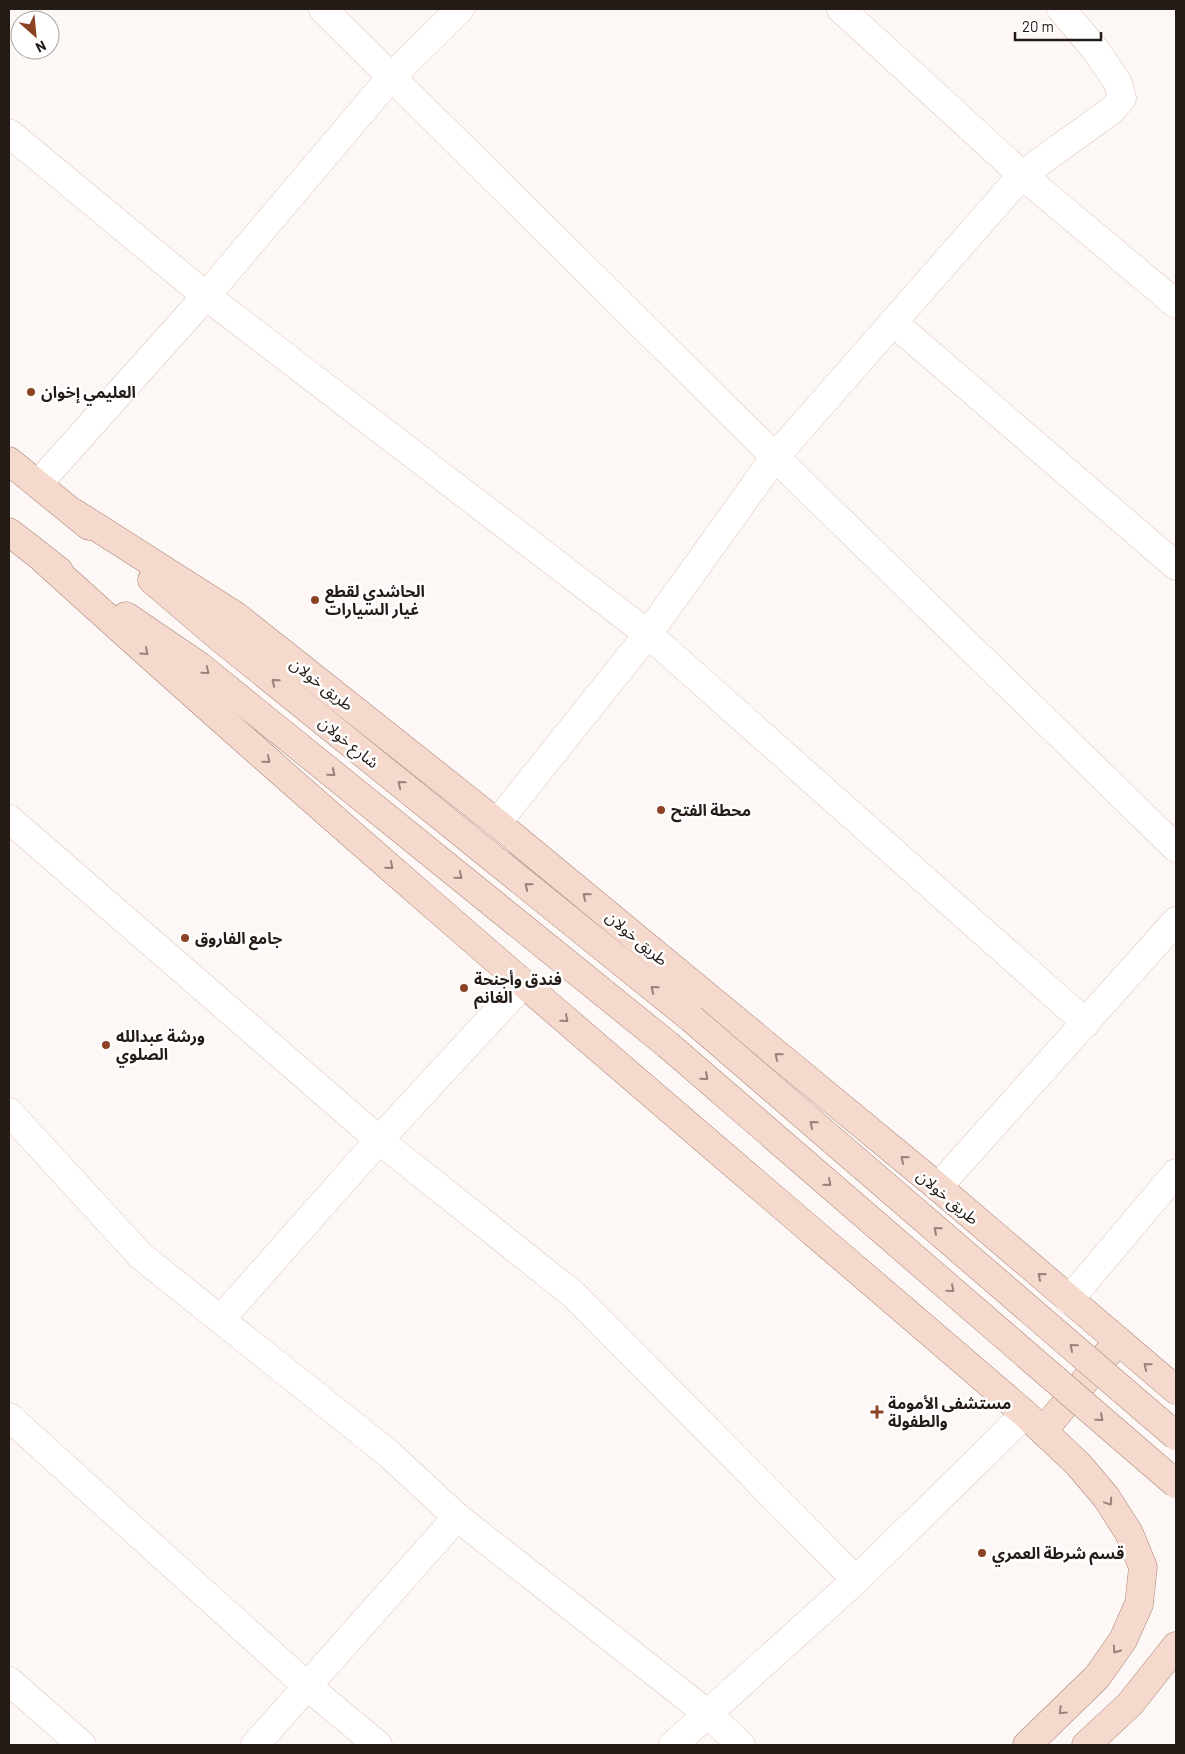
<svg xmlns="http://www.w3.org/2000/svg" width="1185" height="1754" viewBox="0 0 1185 1754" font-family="Barlow,'Noto Sans Arabic',sans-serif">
  <rect width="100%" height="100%" fill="#fdf7f5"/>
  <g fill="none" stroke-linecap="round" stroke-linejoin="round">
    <defs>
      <g id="street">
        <path d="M323,9L775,457L1176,848"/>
        <path d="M841,9L1022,175L1176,304"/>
        <path d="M9,133L206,296L648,634L775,457L1022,175L1112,110L1122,98L1118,83L1095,49L1061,9"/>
        <path d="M894,323L1176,566"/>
        <path d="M38,484L206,296L391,77L460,9"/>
        <path d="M9,819L379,1140L574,1295L856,1580"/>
        <path d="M497,823L648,634L1086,1023"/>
        <path d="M9,1112L141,1256L389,1454L457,1517L708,1714L741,1745"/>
        <path d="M938,1187L1176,921"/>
        <path d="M1069,1300L1176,1173"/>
        <path d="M221,1319L379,1140L524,983"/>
        <path d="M9,1417L307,1686L378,1745"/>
        <path d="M9,1681L82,1745"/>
        <path d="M255,1745L457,1517"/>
        <path d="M673,1745L856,1580L1025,1414"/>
      </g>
      <g id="primary">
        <path d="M9,461L89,526"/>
        <path d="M76,514L236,616L497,823L938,1187L1176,1390"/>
        <path d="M9,532L59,571"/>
        <path d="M44,560C365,852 697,1132 1025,1414L1078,1464L1106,1497L1129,1533L1143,1567L1139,1604L1123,1640L1097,1677L1027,1745"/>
        <path d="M152,580L219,637L692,1019"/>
        <path d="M126,616L198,665L668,1045"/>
        <path d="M1043,1431L1118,1341"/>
        <path d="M1086,1745L1130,1704L1176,1646"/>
      </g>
    </defs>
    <use href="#street" stroke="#e2c5b9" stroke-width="29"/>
    <use href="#primary" stroke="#a88578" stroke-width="29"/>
    <use href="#street" stroke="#fff" stroke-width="28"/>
    <use href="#primary" stroke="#f5d9cd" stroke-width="28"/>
    <defs>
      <g id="primary-bridge">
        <path d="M692,1019L1176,1436"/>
        <path d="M668,1045L1176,1484"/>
      </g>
    </defs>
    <use href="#primary-bridge" stroke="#a88578" stroke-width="29" stroke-linecap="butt"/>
    <use href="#primary-bridge" stroke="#f5d9cd" stroke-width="28"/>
  </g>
  <defs><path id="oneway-chevron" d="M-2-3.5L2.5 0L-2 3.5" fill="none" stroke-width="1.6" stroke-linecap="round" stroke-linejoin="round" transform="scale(1.25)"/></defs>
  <g stroke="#97837b">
    <use href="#oneway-chevron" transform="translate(145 652) rotate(42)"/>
    <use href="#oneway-chevron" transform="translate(206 671) rotate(39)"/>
    <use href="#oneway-chevron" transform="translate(275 682) rotate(-141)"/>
    <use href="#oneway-chevron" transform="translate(267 760) rotate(41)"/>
    <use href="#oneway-chevron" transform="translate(332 773) rotate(39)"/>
    <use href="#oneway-chevron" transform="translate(401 784) rotate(-141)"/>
    <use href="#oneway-chevron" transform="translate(390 866) rotate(41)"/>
    <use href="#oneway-chevron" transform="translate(459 876) rotate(39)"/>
    <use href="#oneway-chevron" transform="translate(528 886) rotate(-141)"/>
    <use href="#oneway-chevron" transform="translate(586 896) rotate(-140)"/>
    <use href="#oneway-chevron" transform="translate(654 989) rotate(-141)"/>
    <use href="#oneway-chevron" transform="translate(565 1019) rotate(41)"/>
    <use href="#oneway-chevron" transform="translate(778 1056) rotate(-140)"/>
    <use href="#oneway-chevron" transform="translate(705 1077) rotate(41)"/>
    <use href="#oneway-chevron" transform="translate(813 1124) rotate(-139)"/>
    <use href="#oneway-chevron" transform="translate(904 1159) rotate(-140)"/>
    <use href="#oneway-chevron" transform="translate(828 1183) rotate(41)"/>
    <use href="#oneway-chevron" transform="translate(937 1230) rotate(-139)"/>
    <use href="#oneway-chevron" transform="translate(1041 1276) rotate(-140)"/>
    <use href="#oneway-chevron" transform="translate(951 1289) rotate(41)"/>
    <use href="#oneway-chevron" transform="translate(1073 1347) rotate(-139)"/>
    <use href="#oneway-chevron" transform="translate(1147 1366) rotate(-140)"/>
    <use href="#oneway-chevron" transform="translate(1100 1418) rotate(41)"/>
    <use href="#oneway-chevron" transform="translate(1109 1502) rotate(56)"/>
    <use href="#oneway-chevron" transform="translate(1116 1650) rotate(125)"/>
    <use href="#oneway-chevron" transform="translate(1062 1711) rotate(136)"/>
  </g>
  <g fill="#8b4324" stroke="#fff" stroke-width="2">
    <circle cx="31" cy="392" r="5"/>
    <circle cx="315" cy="600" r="5"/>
    <circle cx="661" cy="810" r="5"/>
    <circle cx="185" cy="938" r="5"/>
    <circle cx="464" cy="988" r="5"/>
    <circle cx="106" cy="1045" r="5"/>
    <path d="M874.5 1404.5h5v5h5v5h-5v5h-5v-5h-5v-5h5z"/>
    <circle cx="982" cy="1553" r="5"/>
  </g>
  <g text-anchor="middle" stroke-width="5" stroke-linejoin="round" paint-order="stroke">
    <g font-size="16" font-weight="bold" fill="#241a16" stroke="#fff" text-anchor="start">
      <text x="41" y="398">العليمي إخوان</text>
      <text x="325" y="597">الحاشدي لقطع<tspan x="325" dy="18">غيار السيارات</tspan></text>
      <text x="671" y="816">محطة الفتح</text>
      <text x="195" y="944">جامع الفاروق</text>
      <text x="474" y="985">فندق وأجنحة<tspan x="474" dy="18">الغانم</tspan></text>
      <text x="116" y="1042">ورشة عبدالله<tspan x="116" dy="18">الصلوي</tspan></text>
      <text x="888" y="1409">مستشفى الأمومة<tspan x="888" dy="18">والطفولة</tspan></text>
      <text x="992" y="1559">قسم شرطة العمري</text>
    </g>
    <g font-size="16" fill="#241a16" stroke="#fff">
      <text transform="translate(322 684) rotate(38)" y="6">طريق خولان</text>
      <text transform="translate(349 742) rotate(39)" y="6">شارع خولان</text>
      <text transform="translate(637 938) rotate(40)" y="6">طريق خولان</text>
      <text transform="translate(948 1197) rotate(40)" y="6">طريق خولان</text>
    </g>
  </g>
  <rect width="1185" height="1754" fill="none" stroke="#241a16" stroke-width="20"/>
  <g transform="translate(35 35) rotate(153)"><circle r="24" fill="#ffffff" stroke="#a7a3a2"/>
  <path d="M0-4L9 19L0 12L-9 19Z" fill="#8b4324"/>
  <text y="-8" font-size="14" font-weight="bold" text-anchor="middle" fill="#241a16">N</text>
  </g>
  <path d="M1015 32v8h86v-8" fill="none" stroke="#241a16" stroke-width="2.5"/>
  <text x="1022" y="32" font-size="15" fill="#241a16" stroke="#ffffff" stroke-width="4" paint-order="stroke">20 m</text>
</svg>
